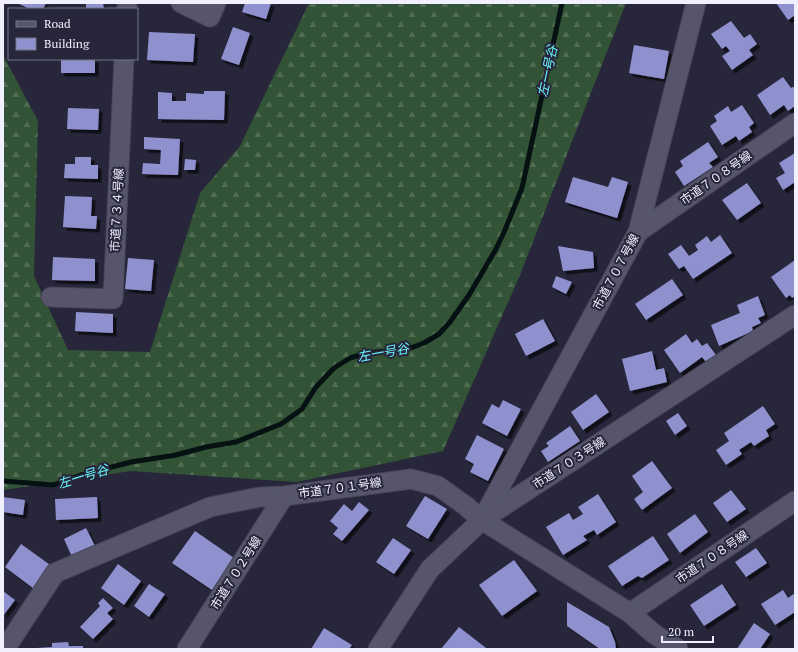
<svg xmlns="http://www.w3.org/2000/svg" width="798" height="652" viewBox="0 0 798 652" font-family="'PT Serif','Noto Sans JP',serif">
  <defs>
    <pattern id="forest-firs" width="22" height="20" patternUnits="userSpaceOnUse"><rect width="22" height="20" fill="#325335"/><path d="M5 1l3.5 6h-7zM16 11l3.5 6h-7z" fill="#506c53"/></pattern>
    <filter id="shadow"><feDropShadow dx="3.5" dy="3.5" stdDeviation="0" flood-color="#0009"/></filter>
  </defs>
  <rect width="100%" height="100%" fill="#27263a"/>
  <path fill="url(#forest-firs)" d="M309,3H626L520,275L443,451L297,482L131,471L3,490V55L38,121L34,276L68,350L150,352L200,193L240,146Z"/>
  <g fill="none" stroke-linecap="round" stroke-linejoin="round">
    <path stroke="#051112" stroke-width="5" d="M3,481L53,485L81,475L131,462L176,455L206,447L236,442L281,424L302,409L316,387L334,368L350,358L367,353L408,349L424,343L439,334L450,322L469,295L496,249L505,230L522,188L562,3"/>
  </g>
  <g fill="#8f91cf" filter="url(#shadow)">
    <path d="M17,3H46L43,9H30Z"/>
    <path d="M86,3H103L104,9H86Z"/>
    <path d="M245,3H271L266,19L242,12Z"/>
    <path d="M776,3H795V15L788,20Z"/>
    <path d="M731,21L744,38L750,34L757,44L749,50L753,55L732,70L722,56L730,51L726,46L722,49L711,34Z"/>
    <path d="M233,27L250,33L239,65L221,59Z"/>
    <path d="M149,32L195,34L193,62L147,60Z"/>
    <path d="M634,45L669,51L664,79L629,73Z"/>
    <rect x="61" y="59" width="34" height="14"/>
    <path d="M783,77L791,88L795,86V106L788,111L784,105L770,115L757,95Z"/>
    <path d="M204,91H225L224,120L158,119V92L172,93V101H186V93L204,94Z"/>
    <path d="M742,105L754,123L749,127L752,132L739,141L736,136L722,145L710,126L717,121L714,116L728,106L731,112Z"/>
    <path d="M68,108L99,109L98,130L67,129Z"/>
    <path d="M144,137L180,139L178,175L142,174L143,163L160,164L161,150L144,149Z"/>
    <path d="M708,142L718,157L709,163L713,167L684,186L675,172L683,166L680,161Z"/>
    <path d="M795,153V182L783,190L776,178L785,173L779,163Z"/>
    <path d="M75,157H91V165H98V179L64,178L65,164H75Z"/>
    <path d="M185,159L196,160L195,170H184Z"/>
    <path d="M573,177L608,187L612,177L628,182L617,218L565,202Z"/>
    <path d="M747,183L761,203L737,220L722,200Z"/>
    <path d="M65,196L92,197L91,216H97L96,229L63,227Z"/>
    <path d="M720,235L732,253L693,279L684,266L679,269L668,254L681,245L689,256L698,250L695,245L707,236L711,242Z"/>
    <path d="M558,246L593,252L594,268L563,271Z"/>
    <path d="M53,257L95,259V281L52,280Z"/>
    <path d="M128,258L154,260L151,291L125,289Z"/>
    <path d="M795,260V296L792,298L790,295L786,298L771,277Z"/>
    <path d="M556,276L572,282L566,294L552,287Z"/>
    <path d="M672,279L683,295L646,320L635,304Z"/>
    <path d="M758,296L765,315L758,318L761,323L752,327L753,331L719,346L711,325L740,313L737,305Z"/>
    <path d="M76,312L113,314V333L75,331Z"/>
    <path d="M543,319L555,341L526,356L515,334Z"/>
    <path d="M686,334L692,343L697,339L702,346L707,343L716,355L706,362L702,357L680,373L664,350Z"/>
    <path d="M652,351L656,370L664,368L667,382L630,391L622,359Z"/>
    <path d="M596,394L609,412L583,430L571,412Z"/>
    <path d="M503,400L521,409L507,436L482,423L492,404L499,408Z"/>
    <path d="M763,406L775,424L766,430L769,436L754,446L751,442L739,450L742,454L726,465L716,450L729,441L724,433Z"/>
    <path d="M678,413L687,426L675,435L666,421Z"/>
    <path d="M570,426L580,441L548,462L541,451L549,446L546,443Z"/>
    <path d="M477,435L504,449L488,481L470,472L474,464L465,459Z"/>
    <path d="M652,461L672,488L642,510L634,499L643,492L632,476Z"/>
    <path d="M731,490L746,509L727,522L713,503Z"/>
    <path d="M598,494L616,522L597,535L594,530L583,536L587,540L563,555L546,527L569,513L573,520L583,514L578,507Z"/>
    <path d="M425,496L447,509L428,539L406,526Z"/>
    <path d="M3,497L25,500L23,515L3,512Z"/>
    <path d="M97,497L98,518L56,520L55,499Z"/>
    <path d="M359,502L369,510L342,541L333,534L338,528L330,521L344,504L352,511Z"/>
    <path d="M695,514L708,532L680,553L667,534Z"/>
    <path d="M86,528L95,546L72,557L64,539Z"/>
    <path d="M195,531L234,558L212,590L172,563Z"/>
    <path d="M653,536L669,560L642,578L638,576L622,586L608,566Z"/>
    <path d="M393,538L411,550L394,574L376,562Z"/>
    <path d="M21,544L53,567L33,588L5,567Z"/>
    <path d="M756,548L767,563L746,577L735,562Z"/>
    <path d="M514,560L537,591L502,616L479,585Z"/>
    <path d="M118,564L141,581L124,605L101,588Z"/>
    <path d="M149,584L165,594L149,617L134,606Z"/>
    <path d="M722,584L736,605L704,626L690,605Z"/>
    <path d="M783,590L788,598L795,593V612L775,625L761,604Z"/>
    <path d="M3,591L15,600L3,616Z"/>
    <path d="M103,598L113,608L107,613L113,619L93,639L80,627L100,606L98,603Z"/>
    <path d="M567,602L609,627L615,642L616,649H600L567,626Z"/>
    <path d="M754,623L770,634L760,649H737Z"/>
    <path d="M459,627L486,648V649H441Z"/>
    <path d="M324,628L352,645L349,649H311Z"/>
    <path d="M68,642L69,646H83V649H37V648L52,647V643Z"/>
  </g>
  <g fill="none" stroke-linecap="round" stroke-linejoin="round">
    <defs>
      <g id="minor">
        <path d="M181,3L210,17L216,3"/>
        <path d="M127,9V3"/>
        <path d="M638,232L795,123"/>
        <path d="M51,297L113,299L124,59"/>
        <path d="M482,520L638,232L696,3"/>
        <path d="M630,613L795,501"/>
        <path d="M5,649L55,573L210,507L260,497L284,496L411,479L438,486L466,506L482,520L630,613L654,634L678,649"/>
        <path d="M187,649L284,496"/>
        <path d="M378,649L430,569L482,520L795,315"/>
      </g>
    </defs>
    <use href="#minor" stroke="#464456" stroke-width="21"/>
    <use href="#minor" stroke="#56556c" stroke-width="19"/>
  </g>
  <g text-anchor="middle" stroke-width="4" stroke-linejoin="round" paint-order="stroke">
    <g font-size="12" fill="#f0f0fe" stroke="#27263a">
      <text transform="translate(716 178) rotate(-35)" y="4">市道７０８号線</text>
      <text transform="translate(117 210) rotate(-87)" y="4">市道７３４号線</text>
      <text transform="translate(616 272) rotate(-62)" y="4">市道７０７号線</text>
      <text transform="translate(569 463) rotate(-33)" y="4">市道７０３号線</text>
      <text transform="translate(340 488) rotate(-8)" y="4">市道７０１号線</text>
      <text transform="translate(712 557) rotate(-34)" y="4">市道７０８号線</text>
      <text transform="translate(236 573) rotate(-58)" y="4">市道７０２号線</text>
    </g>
    <g font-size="13" font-style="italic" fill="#68f6fb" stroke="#27263a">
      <text transform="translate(547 71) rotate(-78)" y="5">左一号谷</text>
      <text transform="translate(383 352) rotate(-10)" y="5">左一号谷</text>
      <text transform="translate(83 476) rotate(-17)" y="5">左一号谷</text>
    </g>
  </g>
  <rect width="798" height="652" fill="none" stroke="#f0f0fe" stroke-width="8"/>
  <rect x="8" y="8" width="130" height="52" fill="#27263a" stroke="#777788"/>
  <rect x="16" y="21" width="20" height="6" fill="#56556c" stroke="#777788"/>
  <text x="44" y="28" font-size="12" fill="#f0f0fe">Road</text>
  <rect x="16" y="38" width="20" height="12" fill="#8f91cf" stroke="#777788"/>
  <text x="44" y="48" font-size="12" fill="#f0f0fe">Building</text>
  <path d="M662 636v6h51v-6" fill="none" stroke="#f0f0fe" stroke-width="2"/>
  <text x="668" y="636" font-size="12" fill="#f0f0fe" stroke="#27263a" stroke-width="3" paint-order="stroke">20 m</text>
</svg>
